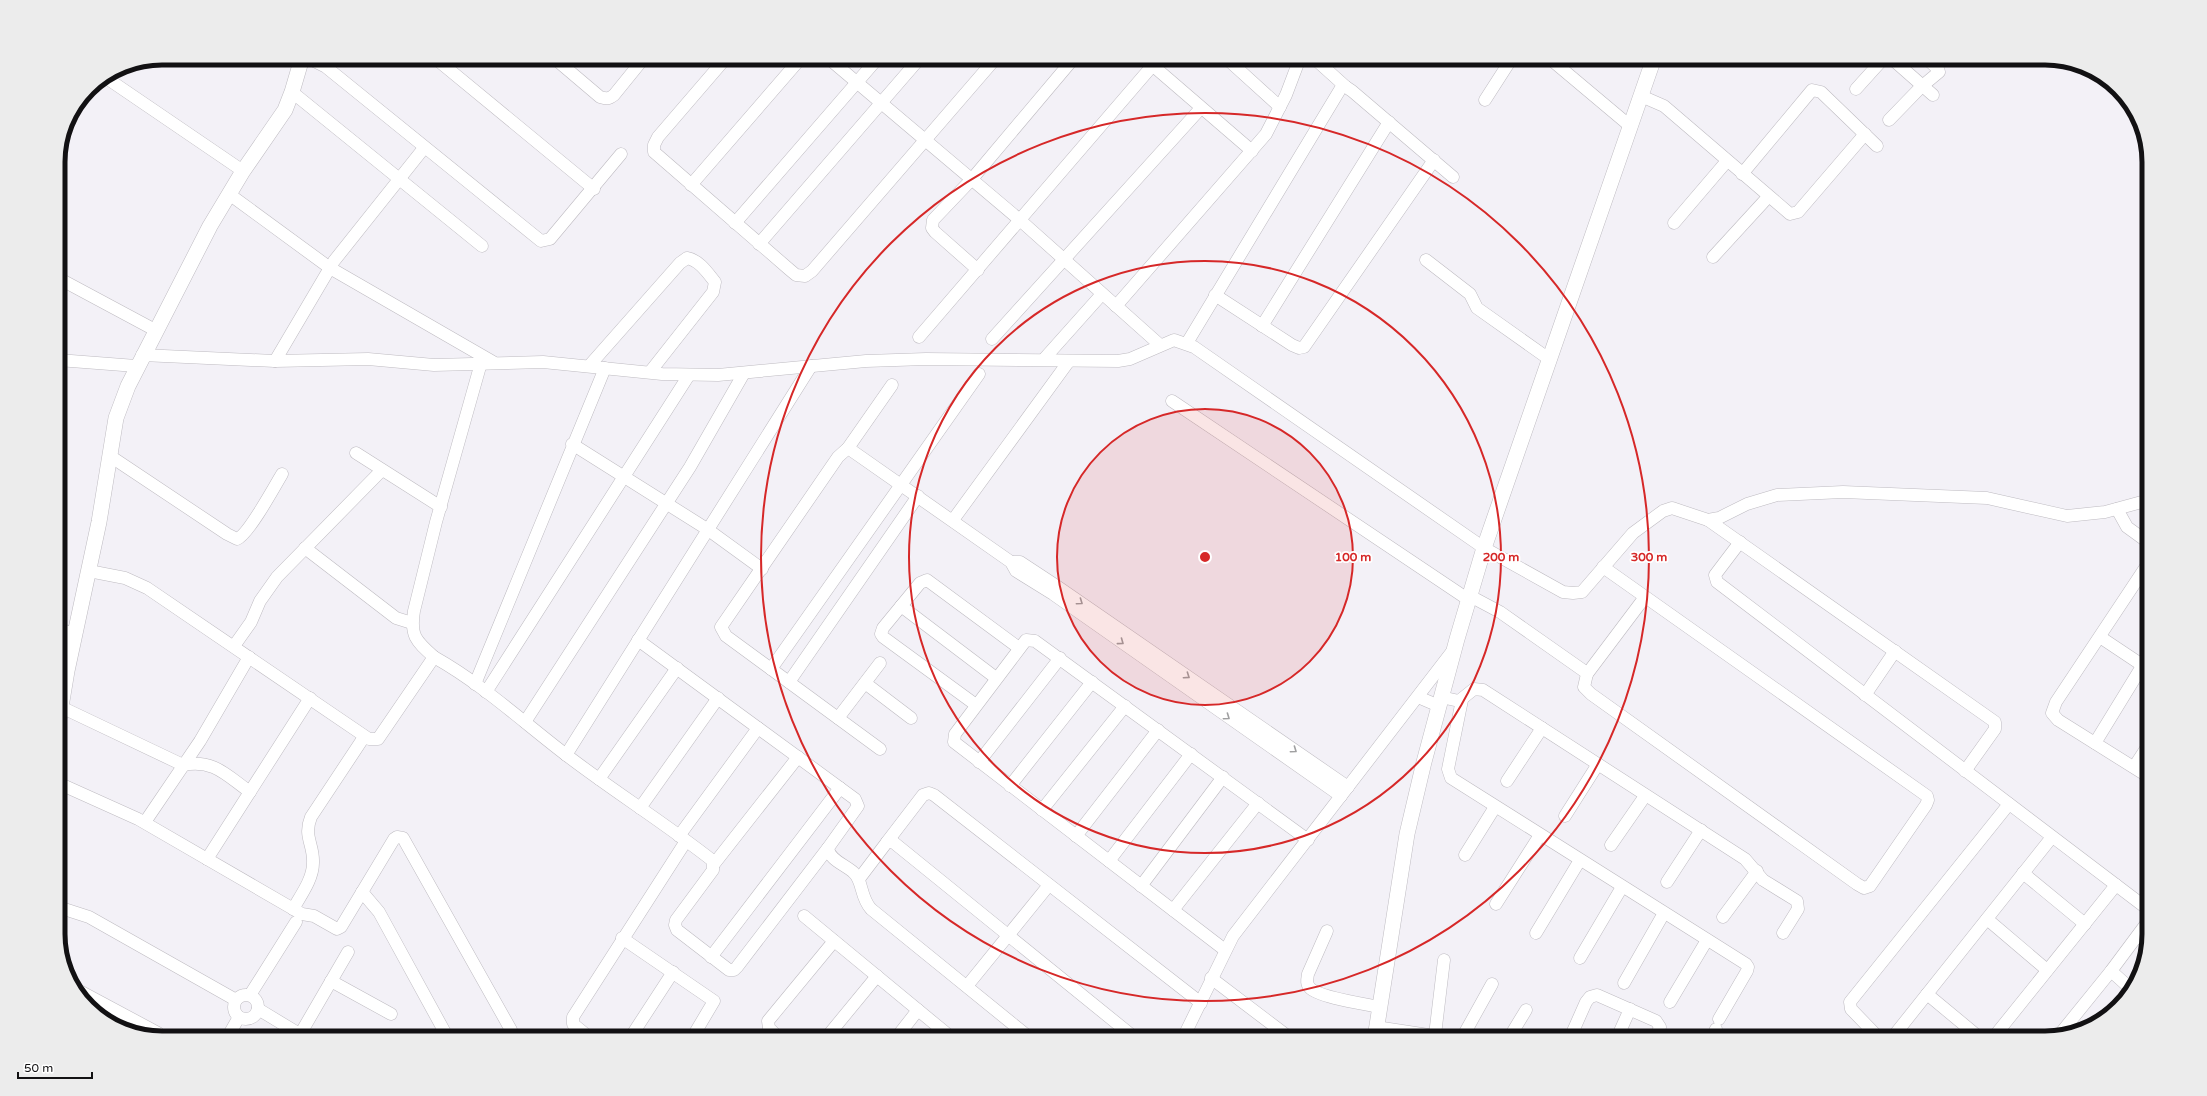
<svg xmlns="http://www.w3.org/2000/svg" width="2207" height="1096" viewBox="0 0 2207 1096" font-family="'Varela Round',sans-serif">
  <rect width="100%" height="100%" fill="#f3f1f7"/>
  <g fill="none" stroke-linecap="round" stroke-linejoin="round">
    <defs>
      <g id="minor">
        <path d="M308,58L326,67L541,241L550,239L621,154"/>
        <path d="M435,58L594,189"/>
        <path d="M554,58L600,97C607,99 609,99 614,95L644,58"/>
        <path d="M726,58L658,137L654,145V152L790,270L796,275L805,276L812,271L996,58"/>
        <path d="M828,58L1021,221L1160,345"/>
        <path d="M1144,58L1252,151"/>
        <path d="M1226,58L1280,107"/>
        <path d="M1549,58L1630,126"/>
        <path d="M1642,58L1652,66"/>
        <path d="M1891,58L1933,95"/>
        <path d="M1822,59L1823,58"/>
        <path d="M1316,60L1346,87"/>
        <path d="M105,77L243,171"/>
        <path d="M1856,89L1884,58"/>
        <path d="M292,92L482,246"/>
        <path d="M1641,96L1664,106L1790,214L1798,212L1865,134"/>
        <path d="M1485,100L1512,58"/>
        <path d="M1889,120L1921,87L1939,72L1938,69L1926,58"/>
        <path d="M1742,174L1812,90L1821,92L1877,146"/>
        <path d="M691,185L801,58"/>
        <path d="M229,194L330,268L493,362"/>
        <path d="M735,223L878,58"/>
        <path d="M1674,223L1727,161"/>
        <path d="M759,244L920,58"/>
        <path d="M1713,257L1768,197"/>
        <path d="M1426,260L1470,294L1477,308L1549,359"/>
        <path d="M978,270L935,232L932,228L933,220L972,179L1074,58"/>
        <path d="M58,278L155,330"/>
        <path d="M1215,295L1292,345L1299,348L1304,347L1434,160"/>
        <path d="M1116,306L1266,134L1286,95L1300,58"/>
        <path d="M1262,326L1389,122"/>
        <path d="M919,337L1159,58"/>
        <path d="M992,339L1201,108"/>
        <path d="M1187,343L1341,88L1346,87L1352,91L1453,177"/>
        <path d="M142,355L275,361L368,359L434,365L543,362L662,374L718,375L866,361L926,359L1118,361L1130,359L1174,340L1194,347L1484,548L1563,592L1573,593L1582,592L1633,533L1663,511L1672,508L1708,520L1719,518L1747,504L1777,495L1843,492L1987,498L2067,516L2105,512L2149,500"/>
        <path d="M1044,359L1102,294"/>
        <path d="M58,360L136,366"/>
        <path d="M275,361L334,261L424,148"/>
        <path d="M589,366L680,263L687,258C699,260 707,272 715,282L713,292L650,372"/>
        <path d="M1172,401L1469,600"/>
        <path d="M572,444L707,529L762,569"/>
        <path d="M848,448L892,385"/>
        <path d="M356,453L441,507"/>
        <path d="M110,456L227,534L237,539C248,535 275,486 282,474"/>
        <path d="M2117,509L2127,527L2149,543"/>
        <path d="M953,520L1069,361"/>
        <path d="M1708,520L1995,722V729L1965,771"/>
        <path d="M1740,542L1715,575L1717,582L2149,910"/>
        <path d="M305,548L396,618L412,623"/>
        <path d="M1011,562H1020L1058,587L1348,787"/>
        <path d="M2149,562L2056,702L2052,713L2058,720L2149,777"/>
        <path d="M89,571L125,578L147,588L369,739H378L434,657C482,684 522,721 565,754C613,791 665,823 713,861V870L676,920L675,925L677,930L729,970H734L737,967L828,848"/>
        <path d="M1470,596L1500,612L1584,671L1587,674L1584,687L1591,694L1857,884L1864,888L1870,886L1926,805L1928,800L1927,796L1603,567"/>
        <path d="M901,606L996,678"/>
        <path d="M58,628L75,635"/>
        <path d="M2100,637L2148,669"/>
        <path d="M638,640L855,799L858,806L828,848C829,860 846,865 854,873C863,881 860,897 871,909L1030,1038"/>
        <path d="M234,646L251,622L260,601L277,577L382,470"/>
        <path d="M434,657C416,641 410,636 414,611L436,522L481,363"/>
        <path d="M771,669L979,374"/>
        <path d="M1587,674L1645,597"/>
        <path d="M789,682L918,496"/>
        <path d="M865,683L911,718"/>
        <path d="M475,684L605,368"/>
        <path d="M486,692L689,375"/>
        <path d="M1865,695L1895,651"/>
        <path d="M1418,697L1439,706"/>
        <path d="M1441,697L1459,701L1474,689L1483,690L1745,859L1763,880L1797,901L1798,909L1783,933"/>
        <path d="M1462,700L1448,769L1451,778L1746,964L1748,967L1747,971L1719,1019"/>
        <path d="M976,705L883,637L881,634L883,628L920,583L927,580L1019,648"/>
        <path d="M61,707L183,765C214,759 226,775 250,792"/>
        <path d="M838,718L880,663"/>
        <path d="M525,722L690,467L744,373"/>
        <path d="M2095,743L2149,655"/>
        <path d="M880,749L726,636L721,627L838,457L848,448L1011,562L1016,571L1053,594L1341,796"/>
        <path d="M566,755L811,366"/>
        <path d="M979,762L1060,658"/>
        <path d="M2134,767L2149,744"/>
        <path d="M599,779L677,668"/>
        <path d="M1507,781L1542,728"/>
        <path d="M58,783L138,819L302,914L314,916L337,929L341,927L394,839L397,837L403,838L511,1030V1038"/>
        <path d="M1010,786L1092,682"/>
        <path d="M640,808L718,698"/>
        <path d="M1042,810L1125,706"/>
        <path d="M1565,816L1598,764"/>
        <path d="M145,822L200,741L249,657"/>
        <path d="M679,836L758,728"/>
        <path d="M1076,836L1158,730"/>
        <path d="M887,842L923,795L929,793L934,795L1201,1003"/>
        <path d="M1611,845L1645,796"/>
        <path d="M1465,855L1495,807"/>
        <path d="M207,859L310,698"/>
        <path d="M1109,861L1191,754"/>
        <path d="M714,864L798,757"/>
        <path d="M2023,873L2085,924"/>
        <path d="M859,879L887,842H893L1135,1038"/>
        <path d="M1667,882L1701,830"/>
        <path d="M1141,886L1223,777"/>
        <path d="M362,892L379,912L448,1038"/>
        <path d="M1496,904L1540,835"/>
        <path d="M58,907L89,917L236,1000"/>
        <path d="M293,909C301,895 313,879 313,863C314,844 303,837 311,817L364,737"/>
        <path d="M1173,910L1258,803"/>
        <path d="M804,916L952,1038"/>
        <path d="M1723,917L1757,871"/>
        <path d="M1987,919L2047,970"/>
        <path d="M1327,931L1308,974C1307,980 1306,984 1310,988C1318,997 1365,1004 1379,1007"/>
        <path d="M1536,933L1580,860"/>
        <path d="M622,938L714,1001L692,1038"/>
        <path d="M1225,950L954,742L955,734L1026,640L1035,641L1308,840"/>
        <path d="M711,957L840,788"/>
        <path d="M1580,958L1622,887"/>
        <path d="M2111,971L2131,989"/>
        <path d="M1211,978L1290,1038"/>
        <path d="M331,981L391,1014"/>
        <path d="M1624,983L1664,913"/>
        <path d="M967,986L1049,885"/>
        <path d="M74,988L158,1033"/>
        <path d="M1927,994L1980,1038"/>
        <circle cx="246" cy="1007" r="12"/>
        <path d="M250,995L296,922"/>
        <path d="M1670,1002L1707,940"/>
        <path d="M258,1009L306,1038"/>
        <path d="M1376,1027L1448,1038"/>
        <path d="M2060,1034L2111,971L2149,920"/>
        <path d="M1435,1035L1444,960"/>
        <path d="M227,1038L239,1017"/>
        <path d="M298,1038L348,952"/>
        <path d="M590,1038L573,1024V1017L686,841"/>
        <path d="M630,1038L673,972"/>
        <path d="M779,1038L769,1028L768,1021L834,941"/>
        <path d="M826,1038L877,976"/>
        <path d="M896,1038L918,1010"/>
        <path d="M1183,1038L1233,936L1451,653"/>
        <path d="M1462,1038L1492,984"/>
        <path d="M1509,1038L1526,1010"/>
        <path d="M1570,1038L1586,1002L1590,997L1597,995L1656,1021L1660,1027L1656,1038"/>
        <path d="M1617,1038L1630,1009"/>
        <path d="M1712,1038L1716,1029"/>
        <path d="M1879,1038L1851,1009L1850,1002L2009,804"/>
        <path d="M1892,1038L2052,837"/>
        <path d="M1993,1038L2116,885"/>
      </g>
      <g id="tertiary">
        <path d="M58,725L67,671L99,522L116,418L128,386L210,226L243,171L285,110L292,92L302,58"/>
        <path d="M1375,1038L1407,834L1424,762L1457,639L1484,548L1654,58"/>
      </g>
    </defs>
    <use href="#minor" stroke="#bebbc1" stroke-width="13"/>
    <use href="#tertiary" stroke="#bebbc1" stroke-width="16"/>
    <use href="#minor" stroke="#fff" stroke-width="12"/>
    <use href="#tertiary" stroke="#fff" stroke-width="15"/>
  </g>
  <defs><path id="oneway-chevron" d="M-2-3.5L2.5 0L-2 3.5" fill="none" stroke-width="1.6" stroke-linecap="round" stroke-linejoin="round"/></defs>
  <g stroke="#a0a0a1">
    <use href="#oneway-chevron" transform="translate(1080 602) rotate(35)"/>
    <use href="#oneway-chevron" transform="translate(1121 642) rotate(36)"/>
    <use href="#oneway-chevron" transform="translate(1187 676) rotate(34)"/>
    <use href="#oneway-chevron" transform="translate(1227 717) rotate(35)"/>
    <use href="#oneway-chevron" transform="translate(1294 750) rotate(35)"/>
  </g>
  <circle cx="1205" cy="557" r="148" fill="#d62828" fill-opacity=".12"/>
  <g fill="none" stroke="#d62828" stroke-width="2">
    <circle cx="1205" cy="557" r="148"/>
    <circle cx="1205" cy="557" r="296"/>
    <circle cx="1205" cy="557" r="444"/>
  </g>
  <path d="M0 0H2207V1096H0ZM162 65H2045A97 97 0 0 1 2142 162V934A97 97 0 0 1 2045 1031H162A97 97 0 0 1 65 934V162A97 97 0 0 1 162 65Z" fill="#ececec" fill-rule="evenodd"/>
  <path fill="none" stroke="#121113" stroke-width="5" d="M162 65H2045A97 97 0 0 1 2142 162V934A97 97 0 0 1 2045 1031H162A97 97 0 0 1 65 934V162A97 97 0 0 1 162 65Z"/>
  <circle cx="1205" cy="557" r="6" fill="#d62828" stroke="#fff" stroke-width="2"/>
  <g font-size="12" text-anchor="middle" font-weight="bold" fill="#d62828" stroke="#fff" stroke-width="3.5" stroke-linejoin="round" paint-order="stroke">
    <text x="1353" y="561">100 m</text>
    <text x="1501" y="561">200 m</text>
    <text x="1649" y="561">300 m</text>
  </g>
  <path d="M18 1072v6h74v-6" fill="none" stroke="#121113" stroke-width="2"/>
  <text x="24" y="1072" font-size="12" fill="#121113" stroke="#ffffff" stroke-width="3" paint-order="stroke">50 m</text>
</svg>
